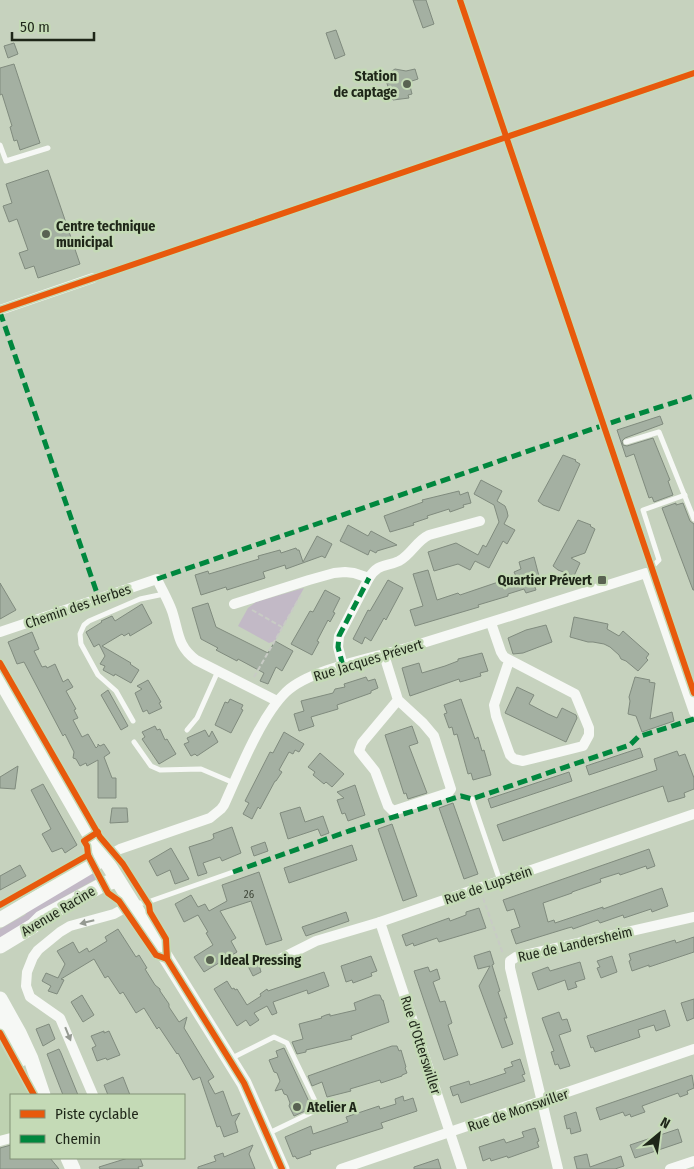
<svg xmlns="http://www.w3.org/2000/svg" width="694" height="1169" viewBox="0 0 694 1169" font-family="'Fira Sans Condensed',sans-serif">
  <rect width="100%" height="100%" fill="#c6d2be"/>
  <path fill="#bed2b1" d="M0,1044L29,1095H11V1133L0,1136Z"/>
  <g fill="#c2b9c6">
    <path d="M304,588L275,641L269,643L238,626L248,608L256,602Z"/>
    <path d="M92,872L96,879L37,912L31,921L0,939V929L25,915L32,905Z"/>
  </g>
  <g fill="#a4b0a2" stroke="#808b7e">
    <path d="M413,0H426L434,24L423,28Z"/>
    <path d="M336,30L345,55L335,59L326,33Z"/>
    <path d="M14,43L18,54L8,58L4,46Z"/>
    <path d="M14,64L40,143L20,150L17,140L14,141L10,127L12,126L2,94L0,95V68Z"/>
    <path d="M395,69L406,71L415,69L418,79L409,82L412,94L408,95L409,98L393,100L386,81L389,73Z"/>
    <path d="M48,170L80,264L38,278L34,266L25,269L19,253L28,250L17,219L9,222L3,206L12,203L6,184Z"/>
    <path d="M660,416L663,424L625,438L622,441L623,445L627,446L653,438L670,480L668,481L673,495L654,502L652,497L649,498L634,454L626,457L617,430Z"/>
    <path d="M563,455L576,460L575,461L580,464L559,511L543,505L538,501Z"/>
    <path d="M481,480L502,491L497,501L505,506L507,511L508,516L504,524L515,530L507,544L503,541L489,568L475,561L470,570L458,564L434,571L428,552L456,543L478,555L483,545L486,547L499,522L494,505L474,494Z"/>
    <path d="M459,491L460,495L468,492L471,503L463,505L464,507L450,512L449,509L427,516L428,518L413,523L414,525L390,532L384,516L423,502L422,500Z"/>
    <path d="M676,503V505L683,503L690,521L694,524V590H693L662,508Z"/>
    <path d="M578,520L591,525L590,526L595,529L585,553L571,558L580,563L574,576L558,570L553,566Z"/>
    <path d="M348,525L368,536L371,531L397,545L377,551L376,553L370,550L368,555L340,541Z"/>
    <path d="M317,536L332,544L325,558L322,556L286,569L285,565L263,572L265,578L227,590L226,587L201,595L195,575L208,571L209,574L259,559L258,556L280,550L281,553L296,548L297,550H299L303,562Z"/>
    <path d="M534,557L540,580L533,582L536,590L526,593L524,589L508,594V596L478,605L479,607L415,626L410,610L423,606L413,574L428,570L437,600L458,593L460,595L516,576L514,572L521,569L519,562Z"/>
    <path d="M388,580L403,588L386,620L384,618L371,641L365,637L362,644L353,639L368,610L370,611Z"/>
    <path d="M0,583L16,610L0,619Z"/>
    <path d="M325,590L340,598L333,612L335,613L330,622L328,620L317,641L319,642L312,655L291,644L310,611L313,612Z"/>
    <path d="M208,603L216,627L268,653L275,641L293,651L282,671L276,667L268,684L260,681L264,673L238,659L237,661L216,650L218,648L201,639L192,608Z"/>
    <path d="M142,604L152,623L130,636L129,633L124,636L122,634L102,646L131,663L130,664L139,670L131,683L115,674L114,676L103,670L105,666L100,664L105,656L99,644L94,647L86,632L102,622L101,621L112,616L115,621Z"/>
    <path d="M574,617L608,624L607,629L619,636L623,631L649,654L646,658L648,660L638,671L626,661L621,659L619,655L610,647L604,644L593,642H588L570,637Z"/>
    <path d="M546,625L552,642L523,653L513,654L508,638L526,630Z"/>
    <path d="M32,632L39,649L34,651L42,667L46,666L47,668L55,664L63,682L68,679L73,687L66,691L76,709L74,710L78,718L73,720L82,737L88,734L96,748L98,746V744L100,746L104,744L110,753L104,757L112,778H116V798H98V760L87,766L86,763L80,766L76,759L73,758L74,752L65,734L63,736L24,662L17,664L8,642Z"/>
    <path d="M482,653L488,671L480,673L481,676L460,682L459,679L410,696L402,668L419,663L422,673L445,666L458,661V659Z"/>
    <path d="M366,677L368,681L375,679L378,688L371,691V693L337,705L338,709L311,717L314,726L299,731L294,714L304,711L301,701L333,693L335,689L345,687L344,684Z"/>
    <path d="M635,677L650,680L649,682L655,683L650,719L672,712L674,721L642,732L636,716L628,714L630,701L629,697Z"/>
    <path d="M148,680L161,702L159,703L162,708L149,714L147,710L143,712L135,693L142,689L137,686Z"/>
    <path d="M517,687L534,695L529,704L548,714L557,718L562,708L576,715L577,718L566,742L505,713Z"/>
    <path d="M108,690L128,726L121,730L101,695Z"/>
    <path d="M230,699L243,705L241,709L243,710L231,733L215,725L225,702L228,703Z"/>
    <path d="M461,699L475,739L478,737L482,751L484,750L491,775L473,780L471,773L468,774L457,734L454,735L452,727L449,728L444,714L447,713L444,705Z"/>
    <path d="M155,726L157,730L160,729L165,740L167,739L176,754L159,764L142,739L145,737L142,732Z"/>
    <path d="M412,726L418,743L409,746L427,793L408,799L406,793L404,794L385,735Z"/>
    <path d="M205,730L209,737L212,731L218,742L197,756L195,754L191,756L184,744L189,742L187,738Z"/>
    <path d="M284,732L304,744L299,752L295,750L293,754L289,752L279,770L282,772L276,781H275L260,809L258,807L252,819L243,814L249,803L245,801L270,752L273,753Z"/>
    <path d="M640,748L643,757L589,775L586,766Z"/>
    <path d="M677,751L679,756L685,754L694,778V789L684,793L685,797L668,802L663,786L503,841L497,825L657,770L654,759Z"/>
    <path d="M320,753L344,774L332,787L326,782L324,784L313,775L315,772L308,767Z"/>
    <path d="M18,766L15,789L0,788V777Z"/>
    <path d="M569,772L572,781L491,808L488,799Z"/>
    <path d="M43,784L77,845L65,853L62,848L52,852L42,834L51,829L31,790Z"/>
    <path d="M355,785L365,815L348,821L345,813L342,814L337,800L344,798L337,792Z"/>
    <path d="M453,803L478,874L464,879L439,808Z"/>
    <path d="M300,807L305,822L323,816L329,833L321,836L318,829L288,839L280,813Z"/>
    <path d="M112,808H127L128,822L110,823Z"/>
    <path d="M392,824L417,896L403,901L378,829Z"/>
    <path d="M232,827L241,853L222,861L220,857L203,863L207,873L198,876L189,847L211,840L214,838L213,834Z"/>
    <path d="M265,842L268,851L254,856L251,847Z"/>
    <path d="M352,845L357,860L289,883L284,868Z"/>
    <path d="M171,848L189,879L175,884L170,870L157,876L149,861Z"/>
    <path d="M649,849L655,866L647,869L646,866L620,875L619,873L600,879L601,882L572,892V893L543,903L548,922L554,920L555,923L603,907V909L662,888L668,906L652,912L651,909L624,918L623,915L600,923L598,920L573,929L572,927L568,928L516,944L511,930L520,927L514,909L507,911L503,900Z"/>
    <path d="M20,865L26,876L0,890V876Z"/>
    <path d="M259,872L282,940L266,945L251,901L220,911L236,938L231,941L237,952L204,972L194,957L213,945L206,933L208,932L198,915L184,922L175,904L191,895L198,907L205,904L209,911L227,901L222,885Z"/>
    <path d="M479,908L486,928L439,942L437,938L414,946L413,943L406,946L402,935L449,918L450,921L466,915V912Z"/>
    <path d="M346,912L349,921L306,936L302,927Z"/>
    <path d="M118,929L136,957L139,955L147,968L145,969L155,985L160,989V991L169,1004V1007L179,1022L187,1017L184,1028L214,1077L208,1081L215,1094L223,1091L232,1116L240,1113L235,1122L238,1132L224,1137L220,1126L217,1127L200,1077L193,1080L178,1053L177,1054L159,1027L157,1029L144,1008L136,1013L123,992L120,994L108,976L105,978L94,959L61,979L64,980L57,994L48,991L51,986L42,981L46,973L58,978L65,964L57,951L73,942L79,953L87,948L89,952L107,941L105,937Z"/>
    <path d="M694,937V952L649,967V965L632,971L629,961L631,960L629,954L675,940L676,943Z"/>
    <path d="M490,951L494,964L492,965L500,991L498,992L507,1018H504L513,1044L502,1048L479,986L490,966L478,969L474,956Z"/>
    <path d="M371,956L377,971L371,973L372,976L353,983L352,980L346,982L341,966Z"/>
    <path d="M612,956L617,972L601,978L597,968L600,967L597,961Z"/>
    <path d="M258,961L261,972L253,976L247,964Z"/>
    <path d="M580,962L585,979L575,982L577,987L568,990L565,980L538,990L532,973L548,967L550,971Z"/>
    <path d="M428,967L430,972L437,969L440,979L433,982L440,1002L445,1001L452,1023L448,1025L458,1055L444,1060L414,971Z"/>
    <path d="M324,972L329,986L308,994L307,990L273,1002L277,1013L272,1015L267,1006L254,1013L259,1020L250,1026L246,1020L237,1026L214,989L227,981L232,989L234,988L235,990L237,989L247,1005L261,996L260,994L267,989L268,991Z"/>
    <path d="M82,995L94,1015L83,1022L71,1002Z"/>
    <path d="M375,995H380L382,1000H383L389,1022L351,1036L352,1039L306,1050V1052L297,1054L292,1042L303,1039L299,1024L322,1018L321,1017L326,1015L330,1014V1016L356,1010L354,1003Z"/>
    <path d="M694,999V1018L687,1021L681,1003Z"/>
    <path d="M665,1010L670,1026L656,1031L654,1025L638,1030L640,1037L595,1052L593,1047L591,1048L587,1036Z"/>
    <path d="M559,1012L562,1020L567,1019L571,1031L559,1035L570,1066L560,1069L558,1064L555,1065L551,1052L554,1051L542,1018Z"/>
    <path d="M49,1024L55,1039L43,1046L36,1029Z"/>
    <path d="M104,1031V1033L109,1031L120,1055L107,1060L106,1058L97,1061L92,1048L96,1046L91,1036Z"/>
    <path d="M392,1046H397L399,1051L401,1050L406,1067L405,1068L407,1073L402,1075V1076L381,1083L380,1080L350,1089L351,1091L327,1097L322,1082L312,1086L308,1076Z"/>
    <path d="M284,1048L312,1108L294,1116L289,1106L290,1103L287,1095L284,1094L282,1089L275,1091L280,1081L277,1073L274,1072L269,1060L278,1057L276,1051Z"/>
    <path d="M59,1049L61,1053L78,1095H63L47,1054Z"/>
    <path d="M520,1059L525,1074L522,1075L525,1081L461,1103L458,1094L453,1096L450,1087L469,1081L470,1085L506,1073L504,1069L513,1066L511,1062Z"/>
    <path d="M692,1075L694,1088L687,1091L688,1094L680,1097L678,1093L642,1106L645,1112L631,1117L630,1114L625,1116L623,1112L600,1120L596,1108Z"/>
    <path d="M123,1077L130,1095H108L104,1085Z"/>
    <path d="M403,1096L404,1101L413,1098L417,1111L381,1123L383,1128L310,1151L311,1154L297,1159L295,1156L293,1157L285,1137L311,1126L313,1134L348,1122L346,1117L379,1106L380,1109L396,1104L395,1099Z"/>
    <path d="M576,1112L581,1131L571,1134L570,1128L567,1129L564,1116Z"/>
    <path d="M535,1128L539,1141L537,1142L539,1147L508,1158L507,1156L491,1161L490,1158L483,1161L479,1147L504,1139L506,1143L524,1137L522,1132Z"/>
    <path d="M678,1129L682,1142L635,1158L630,1145Z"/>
    <path d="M11,1145V1158H50L59,1169H0V1148Z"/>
    <path d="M253,1145L249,1154L255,1169H198V1167L216,1161L214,1156L223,1153L224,1157Z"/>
    <path d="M587,1154L590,1167L621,1156L624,1166L615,1169H577L574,1157Z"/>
    <path d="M128,1158H140L143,1166L138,1167L139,1169H100L99,1167Z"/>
    <path d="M438,1159L441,1169H414V1167Z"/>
  </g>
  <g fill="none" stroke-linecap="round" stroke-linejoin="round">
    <g stroke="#c8cbc5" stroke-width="2" stroke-dasharray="5 2.5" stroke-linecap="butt">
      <path d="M252,610L282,627"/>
      <path d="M254,677L301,595"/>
      <path d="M483,898L503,954"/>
    </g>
    <g stroke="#f6f8f5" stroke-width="5">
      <path d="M0,145L6,161L48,148"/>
      <path d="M626,442L659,432L694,519"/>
      <path d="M646,573L659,560L643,510L685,495"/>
      <path d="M133,721L116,691L98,675L81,644L80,634L84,625L89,621L140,599L164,594"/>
      <path d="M187,730L197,718L218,671"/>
      <path d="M134,742L151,766L160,770L201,769L234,783"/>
      <path d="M472,799L500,881"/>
      <path d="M135,903H145L233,872"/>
      <path d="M230,1059L274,1037L287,1043L319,1109L269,1133"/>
    </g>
    <g stroke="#f6f8f5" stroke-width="10">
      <path d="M0,310L93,278"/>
      <path d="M234,604L309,580L334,573L345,572L354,573L369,578C378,563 386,567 399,561C411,555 416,541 429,535L480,521"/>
      <path d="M491,623L501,652L504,657L575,694L589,728V735L583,746L523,761L514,759L510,755L496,716L494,705L509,661"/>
      <path d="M0,632L157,579C162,590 168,600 172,611C179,632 177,646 196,660L277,701"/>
      <path d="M384,655L398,700L362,743L359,751L375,771L388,806L393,811L448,793L451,789L434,736L423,723L398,700"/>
      <path d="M343,666L338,647L339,636L369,578"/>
      <path d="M104,858L120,849L210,818L221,809L224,805C239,772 261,716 286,692C309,669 377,657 410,647C489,623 567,598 646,573L694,712"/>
      <path d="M380,922L462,1169"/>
      <path d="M282,958L316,941L380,922L694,814"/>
      <path d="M93,1095L60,1018L30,997L26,986L27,972L33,957L38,950L60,932L70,926L114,914L132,904"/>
      <path d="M0,1141L11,1138"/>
      <path d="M341,1169L694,1049"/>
      <path d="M558,1169L510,968V961L516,957L694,917"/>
      <path d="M670,1169L694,1161"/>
    </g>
    <g stroke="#f6f8f5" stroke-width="15">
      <path d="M0,679L91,837L244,1083L282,1169"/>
      <path d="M0,920L104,858"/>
      <path d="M0,946L33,926L41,918L104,884L117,880"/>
      <path d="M0,999L19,1033L31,1059L43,1095"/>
      <path d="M0,1021L21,1059"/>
      <path d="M68,1158L73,1169"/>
    </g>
    <g stroke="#00873e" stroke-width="5" stroke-dasharray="10 5" stroke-linecap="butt">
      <path d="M0,312L99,599"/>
      <path d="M157,579L604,425L694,396"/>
      <path d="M343,666L338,647L339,636L369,578"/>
      <path d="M233,872L349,831L461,796L472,799L630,745L638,737L694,719"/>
    </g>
    <defs>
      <g id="cycleway">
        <path d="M460,0L694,693"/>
        <path d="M0,310L694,73"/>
        <path d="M0,663L100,837L123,864L149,905L150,912L166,939L167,959L244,1083L282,1169"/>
        <path d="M98,832L84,841L87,846L88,855L108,893L119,901L156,955L167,959"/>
        <path d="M0,905L88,855"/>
        <path d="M0,1033L34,1095"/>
      </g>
    </defs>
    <use href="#cycleway" stroke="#c4dab6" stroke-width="9"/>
    <use href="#cycleway" stroke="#e8590c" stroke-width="6"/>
  </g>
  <defs><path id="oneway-solid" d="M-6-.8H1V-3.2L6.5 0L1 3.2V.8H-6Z" transform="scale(1.25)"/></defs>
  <g fill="#959a92">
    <use href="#oneway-solid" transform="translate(87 922) rotate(166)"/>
    <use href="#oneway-solid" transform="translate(68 1034) rotate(68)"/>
  </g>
  <g fill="#596252" stroke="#c4dab6" stroke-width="2">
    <circle cx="407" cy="84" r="5"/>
    <circle cx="46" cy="234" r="5"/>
    <rect x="597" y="575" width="10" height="10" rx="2.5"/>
    <circle cx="210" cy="960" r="5"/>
    <circle cx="297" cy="1107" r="5"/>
  </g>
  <g text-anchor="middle" stroke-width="5" stroke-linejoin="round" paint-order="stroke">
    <g font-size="11" fill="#40483a">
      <text x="249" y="898">26</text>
    </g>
    <g font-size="14" font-weight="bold" fill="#1e2618" stroke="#c4dab6" text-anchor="start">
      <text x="397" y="81" text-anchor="end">Station<tspan x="397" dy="16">de captage</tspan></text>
      <text x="56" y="231">Centre technique<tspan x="56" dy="16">municipal</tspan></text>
      <text x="592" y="585" text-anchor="end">Quartier Prévert</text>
      <text x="220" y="965">Ideal Pressing</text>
      <text x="307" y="1112">Atelier A</text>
    </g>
    <g font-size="14" fill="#1e2618" stroke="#c4dab6">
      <text transform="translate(78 606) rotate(-19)" y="5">Chemin des Herbes</text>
      <text transform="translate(368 660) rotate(-17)" y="5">Rue Jacques Prévert</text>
      <text transform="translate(488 885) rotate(-19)" y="5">Rue de Lupstein</text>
      <text transform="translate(58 911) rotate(-31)" y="5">Avenue Racine</text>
      <text transform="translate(575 944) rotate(-13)" y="5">Rue de Landersheim</text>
      <text transform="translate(421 1045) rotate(72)" y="5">Rue d'Otterswiller</text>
      <text transform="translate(518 1110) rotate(-19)" y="5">Rue de Monswiller</text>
    </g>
  </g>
  <rect x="10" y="1094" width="175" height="65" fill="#c4dab6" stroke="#829277"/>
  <rect x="20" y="1110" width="25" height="8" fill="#e8590c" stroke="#829277"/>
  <text x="55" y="1119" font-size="15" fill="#1e2618">Piste cyclable</text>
  <rect x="20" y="1135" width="25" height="8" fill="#00873e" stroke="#829277"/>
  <text x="55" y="1144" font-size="15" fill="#1e2618">Chemin</text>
  <g transform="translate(659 1134) rotate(29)" stroke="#c4dab6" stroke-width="4" paint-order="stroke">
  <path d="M0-4L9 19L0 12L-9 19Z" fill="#1e2618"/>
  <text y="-8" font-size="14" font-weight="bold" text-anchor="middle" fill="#1e2618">N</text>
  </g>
  <path d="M12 32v8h82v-8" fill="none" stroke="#1e2618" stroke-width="2.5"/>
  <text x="20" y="32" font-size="15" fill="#1e2618" stroke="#c4dab6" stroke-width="4" paint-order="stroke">50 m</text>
</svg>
